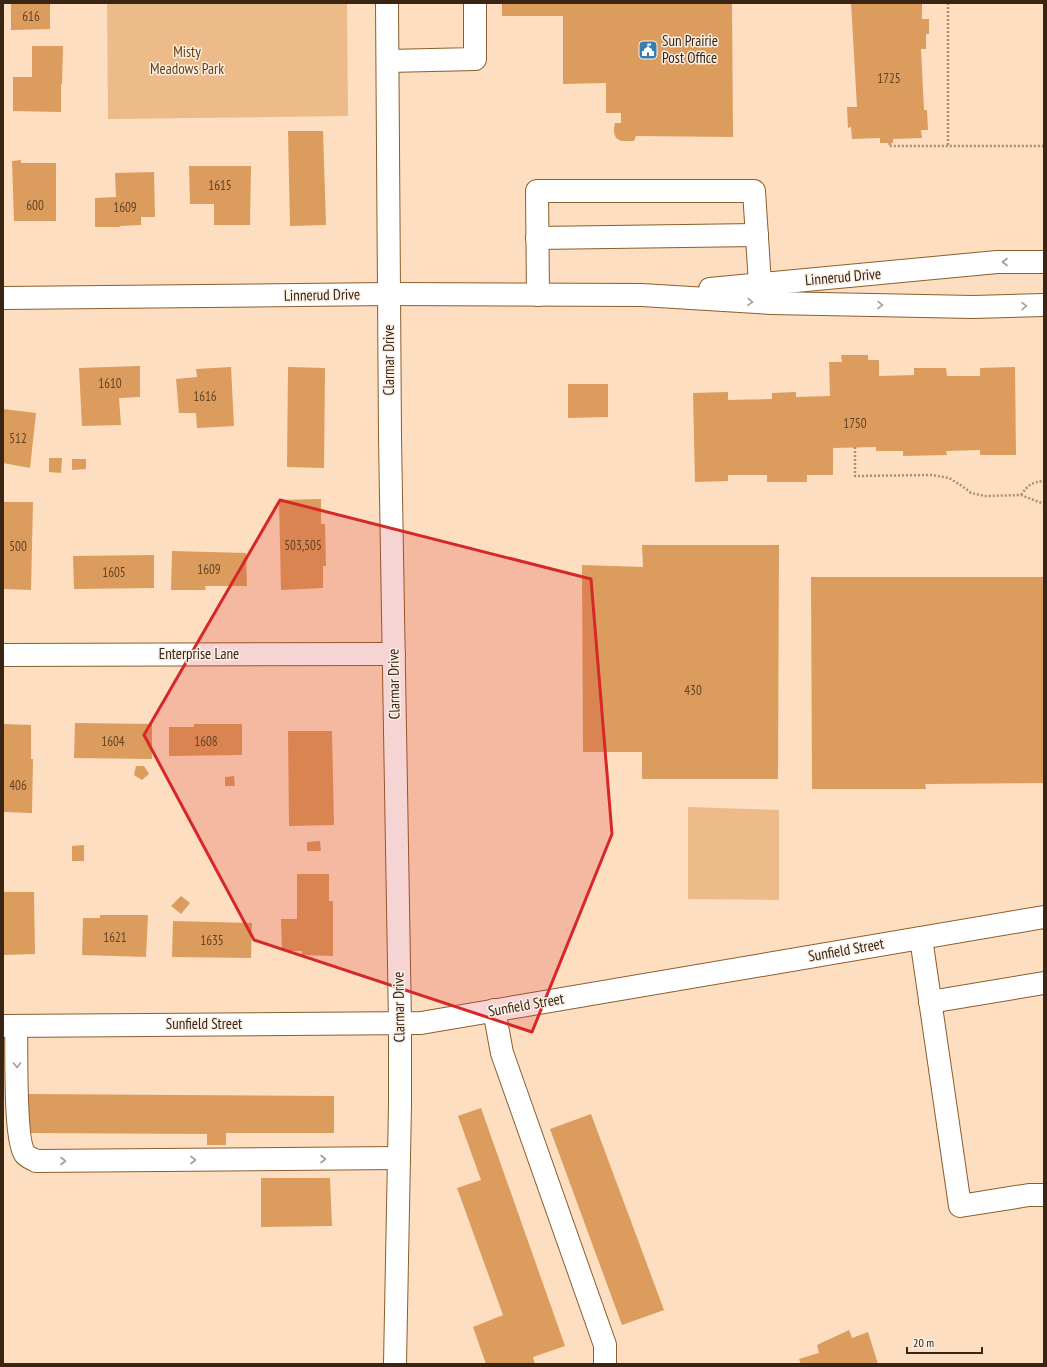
<svg xmlns="http://www.w3.org/2000/svg" width="1047" height="1367" viewBox="0 0 1047 1367" font-family="'PT Sans Narrow',sans-serif">
  <rect width="100%" height="100%" fill="#fddec1"/>
  <g fill="#edba89">
    <path d="M107,3H347L348,116L108,119Z"/>
    <path d="M688,807L779,810V900L688,899Z"/>
  </g>
  <g fill="#db9c5d">
    <path d="M11,3H50V29L11,30Z"/>
    <path d="M502,3H732L733,137L636,136L634,141H621L616,138L614,133V128L615,123H621V113H606V83L563,84V16H502Z"/>
    <path d="M851,3H922V19H929V34H926V49H921L924,110H927L928,130H921L922,138L893,139V143H880V138L852,139L851,127L848,128L847,107H857Z"/>
    <path d="M32,46H63L62,84H61V112L13,111V77H32Z"/>
    <path d="M288,131H323L326,225L290,226Z"/>
    <path d="M21,160V163H56V221H14L12,161Z"/>
    <path d="M189,166H251L250,225H214V204H190Z"/>
    <path d="M154,172L155,217H141V225L120,226V227H95V198L116,197L115,173Z"/>
    <path d="M841,355H868V360H879V376L914,375V368H946L947,376H980V368L1015,367L1016,455H980V450L946,451L947,455L903,456V451H876V447L833,448V475H807V482H767V475H728V481L695,482L693,393L728,392V400L772,399V393L796,392V397L830,396L829,362H842Z"/>
    <path d="M140,366V397L119,398L121,425L82,426L79,368Z"/>
    <path d="M231,367L234,426L197,428L196,413H179L176,379L197,377L196,369Z"/>
    <path d="M288,367L325,368L324,468L287,467Z"/>
    <path d="M568,384H608V417L568,418Z"/>
    <path d="M3,409L36,413L30,468L3,463Z"/>
    <path d="M49,458H62L61,473L49,472Z"/>
    <path d="M72,459H86V469L72,470Z"/>
    <path d="M321,499V524H325L326,566H323V588L281,590L279,500Z"/>
    <path d="M3,502H33L31,590L3,589Z"/>
    <path d="M642,545H779L778,779H642V752H583L582,565L643,567Z"/>
    <path d="M172,551L246,553L247,586H205L206,590H171Z"/>
    <path d="M154,555V588L74,589L73,556Z"/>
    <path d="M811,577H1044V783L925,784L926,789H812Z"/>
    <path d="M75,723L152,724V759L74,758Z"/>
    <path d="M3,724L31,725V759H33L32,813L3,812Z"/>
    <path d="M194,724H242V755L169,756V727H194Z"/>
    <path d="M288,731H332L334,825L289,826Z"/>
    <path d="M136,766H144L149,774L142,780L134,775Z"/>
    <path d="M234,776L235,786H225V777Z"/>
    <path d="M320,841L321,851H307V842Z"/>
    <path d="M84,845V861H72V846Z"/>
    <path d="M297,874H329V901H333V956L302,955V951H282L281,919H297Z"/>
    <path d="M3,892H34L35,954L3,955Z"/>
    <path d="M181,896L190,903L181,914L171,906Z"/>
    <path d="M100,915H148L146,957L82,955L83,918H100Z"/>
    <path d="M173,921L252,923L251,958L172,957Z"/>
    <path d="M28,1094L334,1096V1133H226V1145H207V1134L29,1133Z"/>
    <path d="M481,1108L565,1346L533,1357L535,1364H486L473,1327L503,1315L457,1188L481,1180L458,1116Z"/>
    <path d="M591,1114L664,1310L622,1325L550,1129Z"/>
    <path d="M261,1178H330L332,1226L261,1227Z"/>
    <path d="M849,1330L852,1338L868,1332L878,1364H801L799,1359L819,1353L817,1345Z"/>
  </g>
  <g fill="none" stroke-linecap="round" stroke-linejoin="round">
    <defs>
      <g id="minor">
        <path d="M387,3L390,437L400,1023V1105L395,1364"/>
        <path d="M388,61L475,59V3"/>
        <path d="M537,238L757,235"/>
        <path d="M710,289L997,262H1044"/>
        <path d="M538,295L537,191H754L760,284"/>
        <path d="M3,298L389,294L642,295L772,303L973,307L1044,305"/>
        <path d="M3,655L394,654"/>
        <path d="M921,938L960,1206L1029,1195H1044"/>
        <path d="M930,1002L1044,983"/>
        <path d="M494,1010L502,1053L605,1345V1364"/>
        <path d="M3,1026L421,1023L1044,917"/>
        <path d="M16,1026C17,1049 14,1140 25,1154C27,1157 33,1159 36,1161L399,1158"/>
      </g>
    </defs>
    <use href="#minor" stroke="#8b5e2e" stroke-width="24"/>
    <g stroke="#aa8f76" stroke-width="2.5" stroke-dasharray="2 2" stroke-linecap="butt">
      <path d="M948,3V146"/>
      <path d="M890,143L889,146H1044"/>
      <path d="M855,447V476L932,475L949,478L962,486L971,493L985,496L1021,495L1044,504"/>
      <path d="M1021,495C1028,485 1032,482 1044,481"/>
    </g>
    <use href="#minor" stroke="#fff" stroke-width="22"/>
  </g>
  <defs><path id="oneway-chevron" d="M-2-3.5L2.5 0L-2 3.5" fill="none" stroke-width="1.6" stroke-linecap="round" stroke-linejoin="round"/></defs>
  <g stroke="#a69d94">
    <use href="#oneway-chevron" transform="translate(1005 262) rotate(180)"/>
    <use href="#oneway-chevron" transform="translate(750 302) rotate(4)"/>
    <use href="#oneway-chevron" transform="translate(880 305) rotate(1)"/>
    <use href="#oneway-chevron" transform="translate(1024 306) rotate(-1)"/>
    <use href="#oneway-chevron" transform="translate(17 1065) rotate(89)"/>
    <use href="#oneway-chevron" transform="translate(323 1159)"/>
    <use href="#oneway-chevron" transform="translate(193 1160)"/>
    <use href="#oneway-chevron" transform="translate(63 1161)"/>
  </g>
  <path fill="#d62828" fill-opacity="0.2" stroke="#d62828" stroke-width="3" stroke-linejoin="round" d="M280,500L591,579L612,834L532,1032L254,940L144,735Z"/>
  <defs>
    <symbol id="civic-square" viewBox="-11 -11 22 22"><rect x="-9" y="-9" width="18" height="18" rx="4" fill="#387db2" stroke="#faefe6"/><path d="M-.6-6.5H3V-4.5H.6V-3L4-1V1h2V6H-6V1h2V-1L-.6-3ZM-1.2 2.5V6h2.4V2.5Z" fill="#fff"/></symbol>
  </defs>
  <g fill-rule="evenodd">
    <use href="#civic-square" x="637" y="39" width="22" height="22"/>
  </g>
  <g text-anchor="middle" stroke-width="3" stroke-linejoin="round" paint-order="stroke">
    <g font-size="13" fill="#624324">
      <text x="31" y="21">616</text>
      <text x="889" y="83">1725</text>
      <text x="220" y="190">1615</text>
      <text x="35" y="210">600</text>
      <text x="125" y="212">1609</text>
      <text x="110" y="388">1610</text>
      <text x="205" y="401">1616</text>
      <text x="855" y="428">1750</text>
      <text x="18" y="443">512</text>
      <text x="303" y="550">503,505</text>
      <text x="18" y="551">500</text>
      <text x="209" y="574">1609</text>
      <text x="114" y="577">1605</text>
      <text x="693" y="695">430</text>
      <text x="113" y="746">1604</text>
      <text x="206" y="746">1608</text>
      <text x="18" y="790">406</text>
      <text x="115" y="942">1621</text>
      <text x="212" y="945">1635</text>
    </g>
    <g font-size="15" fill="#392511" stroke="#faefe6" text-anchor="start">
      <text x="662" y="46">Sun Prairie<tspan x="662" dy="17">Post Office</tspan></text>
    </g>
    <g font-size="15" fill="#6a400f" stroke="#faefe6">
      <text x="187" y="57">Misty<tspan x="187" dy="17">Meadows Park</tspan></text>
    </g>
    <g font-size="15" fill="#392511" stroke="#faefe6">
      <text transform="translate(843 277) rotate(-5)" y="5">Linnerud Drive</text>
      <text transform="translate(322 295) rotate(-1)" y="5">Linnerud Drive</text>
      <text transform="translate(389 360) rotate(-90)" y="5">Clarmar Drive</text>
      <text x="199" y="659">Enterprise Lane</text>
      <text transform="translate(394 684) rotate(-91)" y="5">Clarmar Drive</text>
      <text transform="translate(846 950) rotate(-10)" y="5">Sunfield Street</text>
      <text transform="translate(526 1005) rotate(-10)" y="5">Sunfield Street</text>
      <text transform="translate(399 1007) rotate(-91)" y="5">Clarmar Drive</text>
      <text x="204" y="1029">Sunfield Street</text>
    </g>
  </g>
  <rect width="1047" height="1367" fill="none" stroke="#392511" stroke-width="8"/>
  <path d="M907 1347v6h75v-6" fill="none" stroke="#392511" stroke-width="2"/>
  <text x="913" y="1347" font-size="12" fill="#392511" stroke="#faefe6" stroke-width="3" paint-order="stroke">20 m</text>
</svg>
